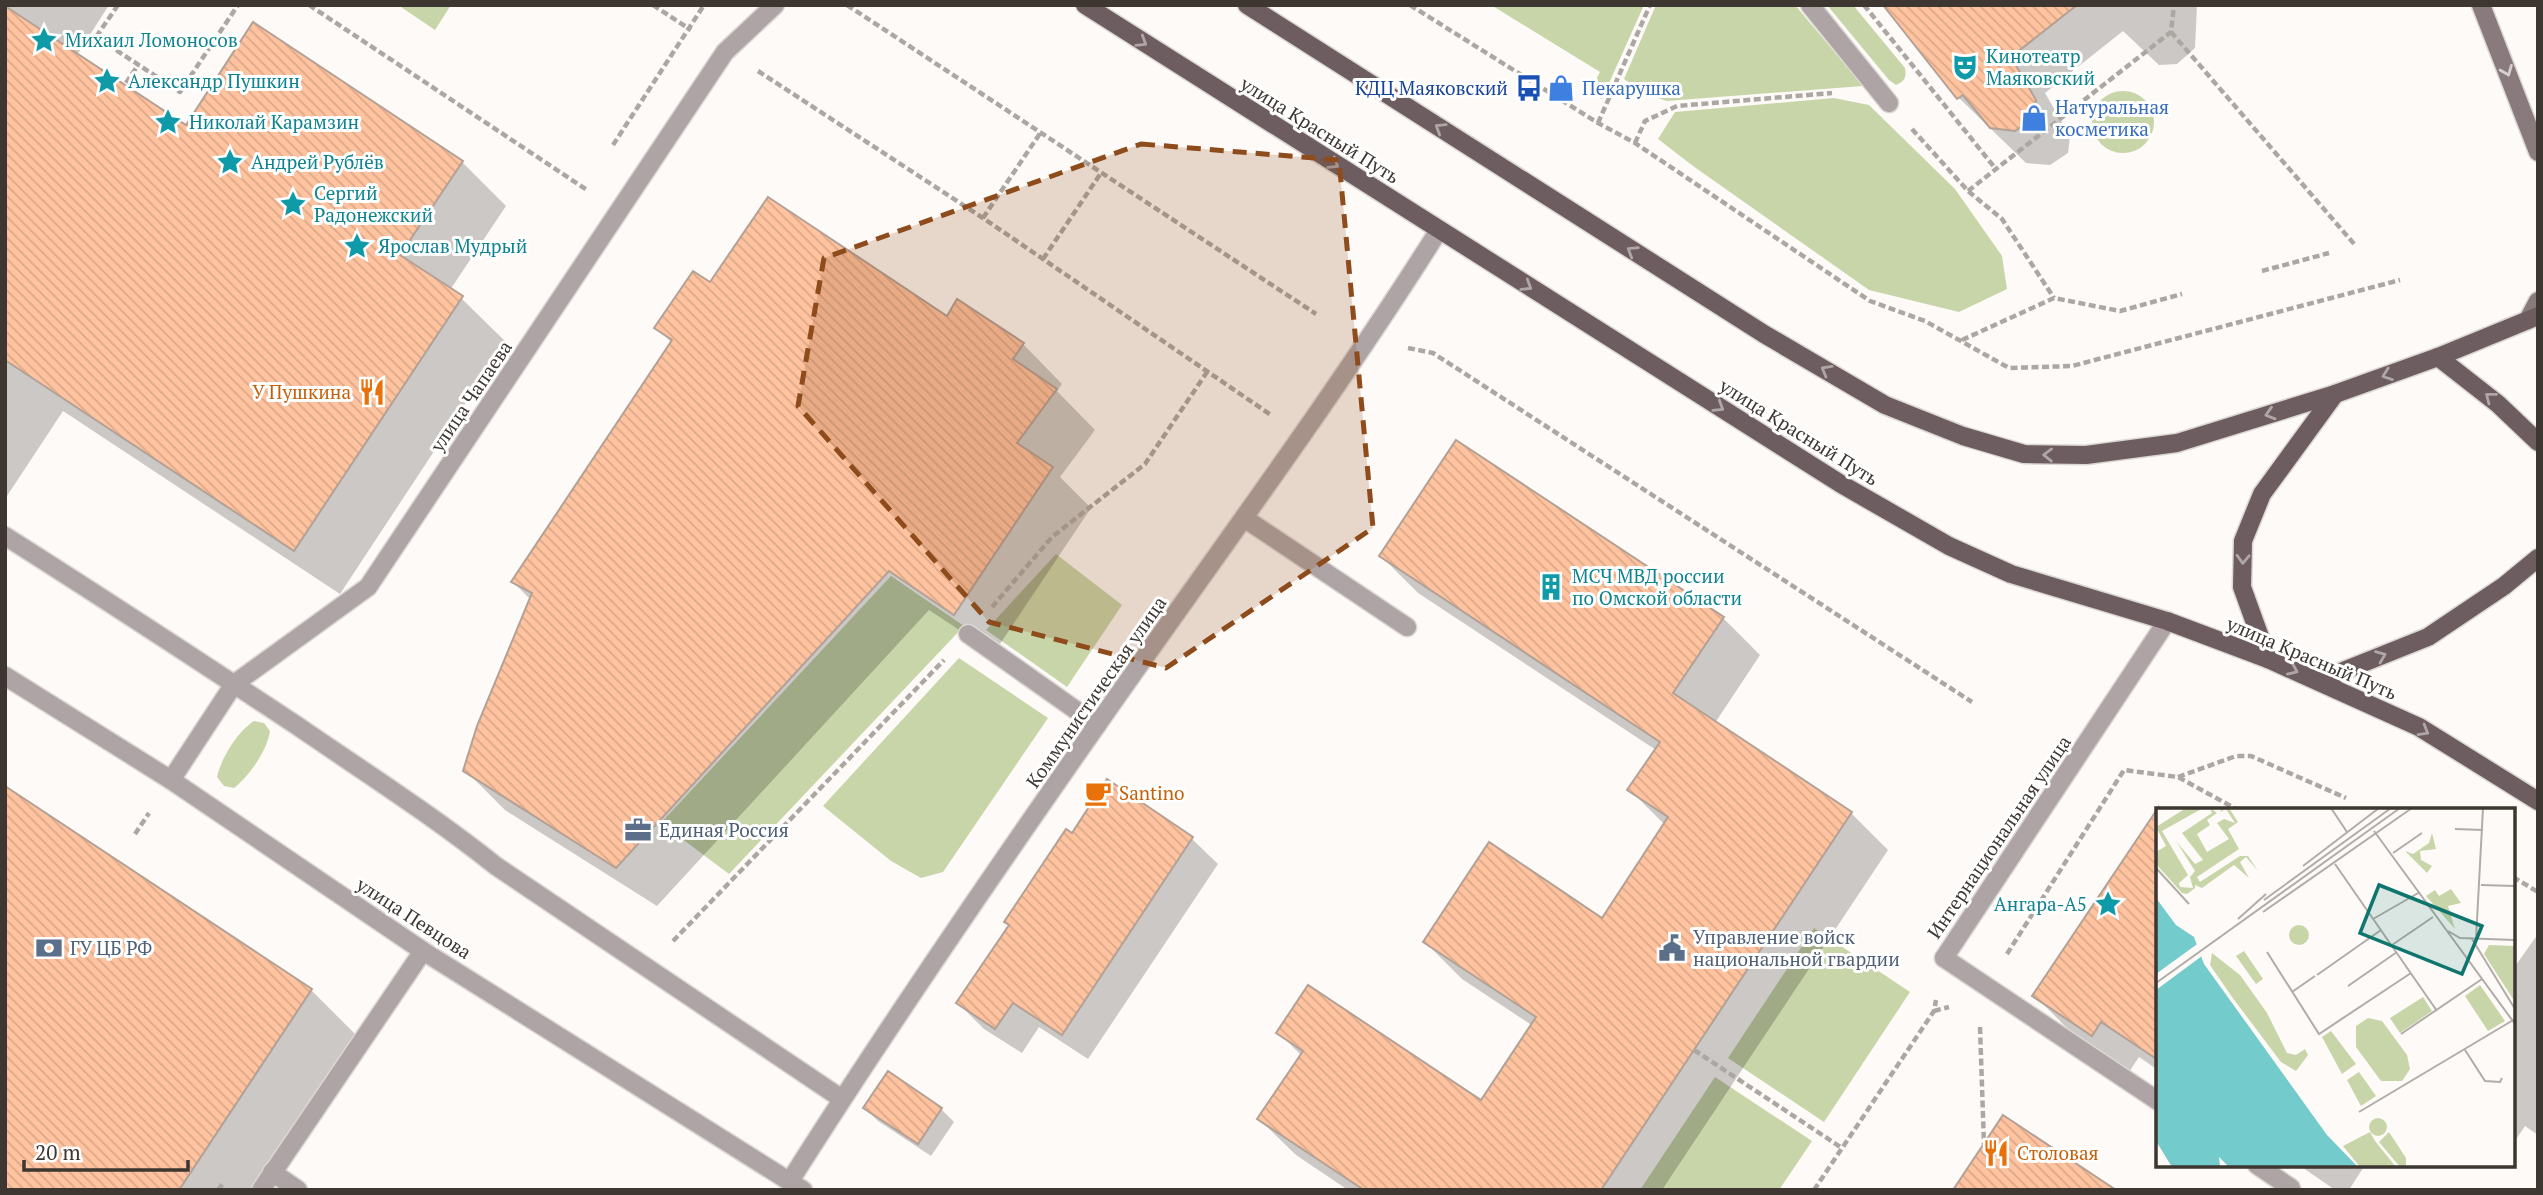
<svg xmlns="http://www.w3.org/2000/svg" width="2543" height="1195" viewBox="0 0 2543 1195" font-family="'PT Serif',serif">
  <defs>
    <pattern id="building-back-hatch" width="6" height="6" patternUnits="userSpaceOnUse" patternTransform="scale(1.75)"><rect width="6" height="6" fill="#ffc39f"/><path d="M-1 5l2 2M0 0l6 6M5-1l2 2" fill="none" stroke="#dba889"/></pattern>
  </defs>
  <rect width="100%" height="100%" fill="#fefaf7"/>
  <g fill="#c8d5a9">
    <path d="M398,5H451L435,30Z"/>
    <path d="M1491,5H1644L1602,99L1589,92L1600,72Z"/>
    <path d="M1656,5H1795L1863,86L1667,101L1645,94L1624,79Z"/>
    <path d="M1827,5H1853L1905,68C1907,77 1904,82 1896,85L1889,80Z"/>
    <circle cx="2123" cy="122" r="31"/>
    <path d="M1834,98L1869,105L1955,189L2002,256L2007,289L1959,312L1869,290L1693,166L1658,139L1675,112Z"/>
    <path d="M1056,554L1122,605L1067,687L986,630Z"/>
    <path d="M891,576L964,626L729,874L661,823Z"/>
    <path d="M959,658L1048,718L943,872L921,878L891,861L823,806Z"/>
    <path d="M254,721L264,723L270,731C267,751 249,776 234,788L224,786L217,777C221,758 238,731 254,721Z"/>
    <path d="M1814,928L1910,992L1824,1122L1728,1058Z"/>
    <path d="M1715,1077L1812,1141L1779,1190H1640Z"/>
  </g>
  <g fill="#0003">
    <path d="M5,5H109L77,55L186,127L462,162L506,206L450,290L461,298L506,342L340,594L63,411L5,499Z"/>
    <path d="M1886,5H2197L2195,48L2177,64L2159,65L2123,31L2045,93L2070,136L2068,153L2050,165L2026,163L1959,98Z"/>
    <path d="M711,284L947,318L1023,344L1062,384L1057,391L1095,430L1060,477L1091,508L994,653L929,610L657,906L505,810L465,770L531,600L513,582L672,343L657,328Z"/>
    <path d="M1381,556L1723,618L1760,655L1715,723L1851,813L1888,850L1662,1190H1348L1296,1155L1259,1119L1302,1056L1279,1033L1482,1102L1533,1026L1462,979L1425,942L1603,920L1665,825L1630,790L1656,750L1418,593Z"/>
    <path d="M1107,782L1192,839L1218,864L1088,1059L1039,1027L1022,1053L984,1029L958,1003Z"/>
    <path d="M2158,837V1070L2139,1057L2129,1072L2072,1033L2035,996Z"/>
    <path d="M2538,934V1135L2525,1126L2517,1138L2513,1136V969Z"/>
    <path d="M311,990L355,1034L252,1190H5Z"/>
    <path d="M888,1074L941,1109L954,1122L931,1156L878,1121L865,1108Z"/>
    <path d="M2299,1165H2365L2349,1190H2335Z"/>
  </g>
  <g fill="url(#building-back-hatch)" stroke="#b3a196" stroke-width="2">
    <path d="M1883,5H2077L2011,57L2036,100L2034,118L2015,131L1990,128L1963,95L1957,99Z"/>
    <path d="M5,6L186,125L253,22L463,161L400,255L463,296L294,551L5,360Z"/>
    <path d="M768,197L947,316L957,299L1024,343L1013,359L1057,389L1017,443L1053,467L954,615L889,571L616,868L463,771L477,726L532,593L511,582L672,340L654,328L693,271L710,282Z"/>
    <path d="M1456,440L1724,617L1673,693L1852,812L1601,1190H1364L1257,1119L1303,1051L1276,1033L1308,985L1481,1100L1536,1017L1423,942L1489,842L1602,918L1668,817L1627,790L1660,742L1379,556Z"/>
    <path d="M1107,779L1193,837L1062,1035L1013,1003L995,1029L956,1003L1009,925L1004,922L1066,829L1072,833Z"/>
    <path d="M5,786L312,989L179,1190H5Z"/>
    <path d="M2158,808V1060L2101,1022L2092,1036L2032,996Z"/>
    <path d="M888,1071L942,1108L918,1144L863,1108Z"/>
    <path d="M2003,1115L2116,1190H1953Z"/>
  </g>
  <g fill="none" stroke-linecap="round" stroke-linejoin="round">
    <defs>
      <g id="service">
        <path d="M1810,5L1889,103"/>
        <path d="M1244,518L1407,627"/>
        <path d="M5,536C103,598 199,661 296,725C363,771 432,815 496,866L842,1099"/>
        <path d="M968,634L1097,725"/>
        <path d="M1944,958L2158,1101"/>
        <path d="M2257,1165L2291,1188"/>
        <path d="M272,1172L298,1190"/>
      </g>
      <g id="minor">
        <path d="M171,780L234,684L368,587L725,52L775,5"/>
        <path d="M1944,958L2167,621"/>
        <path d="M790,1181C888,1026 992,875 1097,725C1212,560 1332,400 1439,230"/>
        <path d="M261,1190L423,951"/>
      </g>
      <path id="tertiary" d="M5,676L171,780L423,951L803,1190"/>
      <g id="secondary">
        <path d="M2481,5L2538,152"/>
        <path d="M2528,320L2538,301"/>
      </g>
      <g id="primary">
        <path d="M1085,5L1841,484L1949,546L2011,574L2167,621L2268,659L2419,727L2538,801"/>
        <path d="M1247,5L1764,334L1885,405L1963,436L2024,454L2086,455L2177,443L2335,394L2438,357L2538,316"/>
        <path d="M2438,357L2498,404L2538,442"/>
        <path d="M2268,659L2242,587L2243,541L2262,494L2335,394"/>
        <path d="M2318,681L2428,637L2504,586L2538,558"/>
      </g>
    </defs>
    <use href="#service" stroke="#dbd7d3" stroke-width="21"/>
    <use href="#minor" stroke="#dbd7d3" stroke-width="21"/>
    <use href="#tertiary" stroke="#dbd7d3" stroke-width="21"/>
    <use href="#secondary" stroke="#dbd7d3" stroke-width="21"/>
    <use href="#primary" stroke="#dbd7d3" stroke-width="21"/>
    <g stroke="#aca7a3" stroke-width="4.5" stroke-dasharray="7 3.5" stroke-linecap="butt">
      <path d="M118,5L96,37L180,92L238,5"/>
      <path d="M309,5L587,190"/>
      <path d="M653,5L691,30"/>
      <path d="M847,5L1316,314"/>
      <path d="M1410,5L1598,123L1635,143L1870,301L1925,321L2009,368L2072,366L2400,280"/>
      <path d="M1864,5L1995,168"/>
      <path d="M2171,32L2355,245"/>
      <path d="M758,71L983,218L1271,415"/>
      <path d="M126,83L138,65"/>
      <path d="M1598,123L1650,5"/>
      <path d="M1912,129L1968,191L2002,219L2054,298"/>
      <path d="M1635,143L1645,121L1677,106L1832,93"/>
      <path d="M613,145L704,5"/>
      <path d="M1968,191L2171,32L2174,5"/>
      <path d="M983,218L1041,132"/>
      <path d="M1043,259L1101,173"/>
      <path d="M2262,271L2329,253"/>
      <path d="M1962,340L2054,298L2120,311L2182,294"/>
      <path d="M1408,348L1433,353L1972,702"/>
      <path d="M992,607L1052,537L1145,464L1207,372"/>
      <path d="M2178,777L2236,756H2251L2346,798"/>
      <path d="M135,834L149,813"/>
      <path d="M2513,877L2538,892"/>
      <path d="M673,941L944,660"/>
      <path d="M2007,954L2124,770L2178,777L2238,810"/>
      <path d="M1934,1011L1949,1007"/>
      <path d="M1980,1027L1984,1145"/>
      <path d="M1694,1050L1842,1148"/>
      <path d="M218,1190L224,1182"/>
      <path d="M1814,1190L1934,1011L1936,1000"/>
    </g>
    <use href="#service" stroke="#aea4a5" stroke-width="18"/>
    <use href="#minor" stroke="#aea4a5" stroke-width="18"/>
    <use href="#tertiary" stroke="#aea4a5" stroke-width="18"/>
    <use href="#secondary" stroke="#897a7d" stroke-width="18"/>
    <use href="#primary" stroke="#6e5d60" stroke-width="18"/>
  </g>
  <defs><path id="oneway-chevron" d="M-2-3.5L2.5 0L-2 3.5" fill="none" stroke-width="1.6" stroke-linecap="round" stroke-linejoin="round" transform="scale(1.75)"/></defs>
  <g stroke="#afa6a8">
    <use href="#oneway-chevron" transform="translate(1142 42) rotate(32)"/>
    <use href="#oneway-chevron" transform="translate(1440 128) rotate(-148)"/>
    <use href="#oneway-chevron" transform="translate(1334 164) rotate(32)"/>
    <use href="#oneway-chevron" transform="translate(1632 251) rotate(-148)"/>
    <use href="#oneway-chevron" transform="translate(1527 286) rotate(32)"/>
    <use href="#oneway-chevron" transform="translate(1826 370) rotate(-150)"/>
    <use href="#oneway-chevron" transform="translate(2387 375) rotate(160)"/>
    <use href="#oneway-chevron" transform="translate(2490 397) rotate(-142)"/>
    <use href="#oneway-chevron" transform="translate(1719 407) rotate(32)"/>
    <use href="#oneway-chevron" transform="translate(2270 414) rotate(163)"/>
    <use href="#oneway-chevron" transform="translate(2048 455) rotate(-179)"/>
    <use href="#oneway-chevron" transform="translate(2243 559) rotate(92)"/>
    <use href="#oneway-chevron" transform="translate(2381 656) rotate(-22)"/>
    <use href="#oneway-chevron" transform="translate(2293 670) rotate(24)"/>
    <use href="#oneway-chevron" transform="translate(2424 731) rotate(30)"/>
  </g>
  <use stroke="#d6d0d2" href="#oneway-chevron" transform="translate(2507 71) rotate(68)"/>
  <path fill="#8e4b1c" fill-opacity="0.2" stroke="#8e4b1c" stroke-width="5" stroke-dasharray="14 9" stroke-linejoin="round" d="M1141,144L1339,160L1373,528L1166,668L989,622L798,406L824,258Z"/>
  <defs>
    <symbol id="sight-bare" viewBox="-9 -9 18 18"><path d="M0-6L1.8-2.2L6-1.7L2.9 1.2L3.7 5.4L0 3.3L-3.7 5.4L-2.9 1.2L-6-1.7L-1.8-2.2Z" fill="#0f9aa8" stroke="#fff" stroke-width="2.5" paint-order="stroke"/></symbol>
    <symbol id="theatre-bare" viewBox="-9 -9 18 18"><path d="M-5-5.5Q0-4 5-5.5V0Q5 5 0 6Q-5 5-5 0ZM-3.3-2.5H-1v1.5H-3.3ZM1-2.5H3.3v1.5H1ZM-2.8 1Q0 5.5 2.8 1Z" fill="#0f9aa8" stroke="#fff" stroke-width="2.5" paint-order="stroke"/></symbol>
    <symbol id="bus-bare" viewBox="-9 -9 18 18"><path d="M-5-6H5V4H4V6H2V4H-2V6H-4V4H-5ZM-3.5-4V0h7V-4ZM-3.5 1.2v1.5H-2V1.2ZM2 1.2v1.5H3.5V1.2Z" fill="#1a4fb4" stroke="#fff" stroke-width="2.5" paint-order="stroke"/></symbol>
    <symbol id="shop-bare" viewBox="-9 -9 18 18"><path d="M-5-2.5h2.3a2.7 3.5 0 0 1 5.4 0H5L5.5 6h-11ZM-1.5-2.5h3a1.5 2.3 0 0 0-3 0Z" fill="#3f7fe0" stroke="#fff" stroke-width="2.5" paint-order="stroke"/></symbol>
    <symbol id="restaurant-bare" viewBox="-9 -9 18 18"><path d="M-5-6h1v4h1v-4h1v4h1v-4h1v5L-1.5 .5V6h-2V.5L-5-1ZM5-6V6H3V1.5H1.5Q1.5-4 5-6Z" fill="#e8710a" stroke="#fff" stroke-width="2.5" paint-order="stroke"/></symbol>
    <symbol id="building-bare" viewBox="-9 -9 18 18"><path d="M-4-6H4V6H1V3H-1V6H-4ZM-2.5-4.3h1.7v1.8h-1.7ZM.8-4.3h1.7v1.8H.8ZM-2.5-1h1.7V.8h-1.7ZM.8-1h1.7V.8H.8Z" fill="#0f9aa8" stroke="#fff" stroke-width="2.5" paint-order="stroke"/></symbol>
    <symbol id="cafe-bare" viewBox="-9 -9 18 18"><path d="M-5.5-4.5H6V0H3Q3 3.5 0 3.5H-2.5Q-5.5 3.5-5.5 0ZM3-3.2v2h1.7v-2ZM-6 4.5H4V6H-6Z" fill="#e8710a" stroke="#fff" stroke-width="2.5" paint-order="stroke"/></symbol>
    <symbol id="office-bare" viewBox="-9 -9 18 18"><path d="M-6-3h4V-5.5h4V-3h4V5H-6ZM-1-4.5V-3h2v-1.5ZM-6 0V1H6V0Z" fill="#5c6f8a" stroke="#fff" stroke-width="2.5" paint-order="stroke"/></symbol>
    <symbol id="bank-bare" viewBox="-9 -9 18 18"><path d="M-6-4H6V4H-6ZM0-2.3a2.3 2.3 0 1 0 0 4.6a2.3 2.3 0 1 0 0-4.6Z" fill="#5c6f8a" stroke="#fff" stroke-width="2.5" paint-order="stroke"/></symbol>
    <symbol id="civic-bare" viewBox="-9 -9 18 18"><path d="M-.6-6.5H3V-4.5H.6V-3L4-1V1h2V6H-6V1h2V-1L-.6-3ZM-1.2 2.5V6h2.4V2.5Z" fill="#5c6f8a" stroke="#fff" stroke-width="2.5" paint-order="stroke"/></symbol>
  </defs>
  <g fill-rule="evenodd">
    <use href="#sight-bare" x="25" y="21" width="38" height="38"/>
    <use href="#theatre-bare" x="1946" y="48" width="38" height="38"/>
    <use href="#sight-bare" x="88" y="62" width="38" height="38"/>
    <use href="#bus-bare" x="1510" y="69" width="38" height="38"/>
    <use href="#shop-bare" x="1542" y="69" width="38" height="38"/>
    <use href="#shop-bare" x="2015" y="99" width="38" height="38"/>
    <use href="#sight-bare" x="149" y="103" width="38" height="38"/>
    <use href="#sight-bare" x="211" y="143" width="38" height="38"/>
    <use href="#sight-bare" x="274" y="185" width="38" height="38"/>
    <use href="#sight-bare" x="338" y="227" width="38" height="38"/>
    <use href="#restaurant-bare" x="353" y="373" width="38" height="38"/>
    <use href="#building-bare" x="1532" y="568" width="38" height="38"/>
    <use href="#cafe-bare" x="1079" y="774" width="38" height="38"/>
    <use href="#office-bare" x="619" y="811" width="38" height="38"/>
    <use href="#sight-bare" x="2089" y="885" width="38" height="38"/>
    <use href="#bank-bare" x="30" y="929" width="38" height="38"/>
    <use href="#civic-bare" x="1653" y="929" width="38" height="38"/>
    <use href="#restaurant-bare" x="1977" y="1134" width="38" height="38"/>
  </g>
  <g text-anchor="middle" stroke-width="6" stroke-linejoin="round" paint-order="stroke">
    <g font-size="19" fill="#0d838f" stroke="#fff" text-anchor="start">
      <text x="65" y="47">Михаил Ломоносов</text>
      <text x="1986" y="63">Кинотеатр<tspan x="1986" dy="22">Маяковский</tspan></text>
      <text x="128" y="88">Александр Пушкин</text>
      <text x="189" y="129">Николай Карамзин</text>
      <text x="251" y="169">Андрей Рублёв</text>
      <text x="314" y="200">Сергий<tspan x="314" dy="22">Радонежский</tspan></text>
      <text x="378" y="253">Ярослав Мудрый</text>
      <text x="1572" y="583">МСЧ МВД россии<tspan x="1572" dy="22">по Омской области</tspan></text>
      <text x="2087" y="911" text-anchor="end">Ангара-А5</text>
    </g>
    <g font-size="19" fill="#164399" stroke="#fff" text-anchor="end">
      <text x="1508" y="95">КДЦ Маяковский</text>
    </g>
    <g font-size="19" fill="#366cbe" stroke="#fff" text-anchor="start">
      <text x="1582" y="95">Пекарушка</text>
      <text x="2055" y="114">Натуральная<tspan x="2055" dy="22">косметика</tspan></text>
    </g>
    <g font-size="19" fill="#3d3631" stroke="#fff">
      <text transform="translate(1320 130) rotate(32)" y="7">улица Красный Путь</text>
      <text transform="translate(471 396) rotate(-56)" y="7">улица Чапаева</text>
      <text transform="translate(1799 432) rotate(32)" y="7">улица Красный Путь</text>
      <text transform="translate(2312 658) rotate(23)" y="7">улица Красный Путь</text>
      <text transform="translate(1096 692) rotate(-55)" y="7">Коммунистическая улица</text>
      <text transform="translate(1999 837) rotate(-56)" y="7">Интернациональная улица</text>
      <text transform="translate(414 918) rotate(33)" y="7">улица Певцова</text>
    </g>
    <g font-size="19" fill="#c56008" stroke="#fff" text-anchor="start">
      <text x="351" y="399" text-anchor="end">У Пушкина</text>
      <text x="1119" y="800">Santino</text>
      <text x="2017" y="1160">Столовая</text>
    </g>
    <g font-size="19" fill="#4e5e75" stroke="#fff" text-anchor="start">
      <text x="659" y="837">Единая Россия</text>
      <text x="1693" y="944">Управление войск<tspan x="1693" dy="22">национальной гвардии</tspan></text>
      <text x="70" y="955">ГУ ЦБ РФ</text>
    </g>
  </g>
  <g transform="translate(2156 808)">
    <rect width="359" height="359" fill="#fefaf7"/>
    <path d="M295,81L305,95L292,98L299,121L270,88L279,82L283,88ZM133 127a10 10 0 1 1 20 0a10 10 0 1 1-20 0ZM88,143L107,171L100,176L80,148ZM267,189L276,203L244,225L234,210ZM212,210L226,213L251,247L254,261L246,273H225L200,239V218ZM213 319a9 9 0 1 1 18 0a9 9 0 1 1-18 0ZM214,324L219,333L240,359H204L187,338Z" fill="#c8d5a9"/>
    <path d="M30,0H47L6,23L32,67L23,75L24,79L37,80L34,69L39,63L20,33L39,56L47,52L26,25L56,5L54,0L61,5L51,12L54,17L41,26L51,44L73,31L61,15L68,11L79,15L70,1L64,4L66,0H73L82,14L72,21L83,41L41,69L44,74L84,48H92L102,63L90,49L84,54L93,70L78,57L46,80L39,77V80L31,86L26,85L0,56V44L10,38L0,19ZM276,25L280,41L264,43L265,52L276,58L271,65L249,43L257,46L273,35ZM56,145L84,167L111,205L131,245L140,247L149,241L152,247L140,263L125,254L76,189L54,157ZM175,223L200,256L186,266L166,229ZM203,264L220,288L205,298L191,272ZM233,324L250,350V359H244L223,334Z" fill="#c8d5a9"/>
    <path d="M333,137L359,138V194L328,146ZM324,177L349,213L332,223L309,188Z" fill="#c8d5a9"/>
    <path d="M0,90L20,117L38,129L48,156L171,327L202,359H73L63,349L64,359H16L0,333Z" fill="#74cbcc"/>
    <path d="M44,134L50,145L0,182V166Z" fill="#fefaf7"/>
    <path fill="none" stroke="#b1aca8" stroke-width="2" d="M175,0L191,24M299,21L327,22M218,23L359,216M237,45L266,25M179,56L281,203M147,58L223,0M0,60L33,96M325,77L359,78M108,92L235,0M107,104L256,0M82,111L110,86M217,111L264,84M292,123L304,130L359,132M316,131L359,201M320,131L327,0M236,137L277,109M111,144L163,226L255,165M161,167L225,122M0,175L244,0M192,178L241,144M136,184L159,168M245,226L326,171M309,242L329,273L344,274L346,270M203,304L359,211"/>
    <path fill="#0f766e" fill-opacity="0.15" stroke="#0f766e" stroke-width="3.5" d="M223,77L326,118L306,166L204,125Z"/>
    <rect width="359" height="359" fill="none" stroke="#3d3631" stroke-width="3.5"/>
  </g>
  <rect width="2543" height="1195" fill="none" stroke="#3d3631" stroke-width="14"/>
  <path d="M24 1160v10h164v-10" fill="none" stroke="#3d3631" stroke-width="3.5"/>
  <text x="35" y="1160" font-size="21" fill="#3d3631" stroke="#ffffff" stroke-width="5" paint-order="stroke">20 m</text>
</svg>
